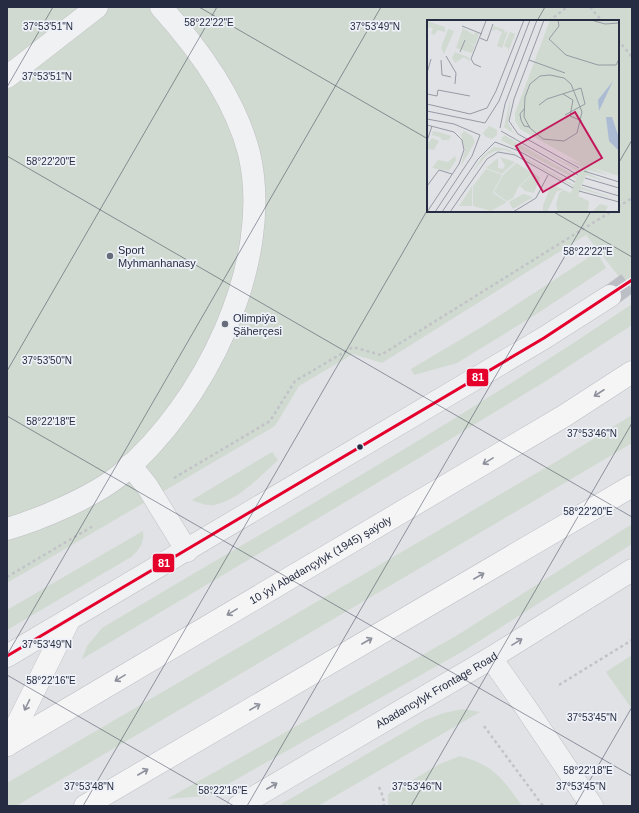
<svg xmlns="http://www.w3.org/2000/svg" width="639" height="813" viewBox="0 0 639 813" font-family="Helvetica,sans-serif">
  <rect width="100%" height="100%" fill="#e1e2e6"/>
  <g fill="#d0dad0" fill-rule="evenodd">
    <path d="M7,7H632V293L586,235L382,363L353,354L299,386L275,426L7,583ZM428,21H618V211H428Z"/>
    <path d="M597,252L606,268L535,315L457,363L414,375L411,369L485,325Z"/>
    <path d="M632,304V325L546,381L434,449L82,659L87,646L102,628C280,522 461,420 632,304Z"/>
    <path d="M632,415V443L617,452L16,806H7V783L564,457Z"/>
    <path d="M272,452L278,460C260,476 238,501 214,505C206,506 199,503 192,500Z"/>
    <path d="M632,524V544L465,650L214,792L204,796L167,799L456,636Z"/>
    <path d="M143,531C145,542 139,550 131,557L7,630V610Z"/>
    <path d="M632,655V709L606,672Z"/>
    <path d="M463,709L480,712L318,806H278L425,720L444,713Z"/>
    <path d="M460,756C495,766 502,778 522,806H388V794L440,764Z"/>
  </g>
  <g fill="none" stroke-linecap="round" stroke-linejoin="round">
    <path stroke="#bcbec5" stroke-width="22" stroke-dasharray="22 11" stroke-linecap="butt" d="M610,296L632,280"/>
    <defs>
      <g id="minor">
        <path d="M7,77L97,7"/>
        <path d="M130,465L147,486L187,551"/>
        <path d="M7,529C41,519 93,497 120,475C203,406 275,263 249,153C235,98 199,49 161,7"/>
        <path d="M7,656L544,338L610,296"/>
        <path d="M491,658L524,705L592,806"/>
        <path id="s1" d="M239,806L491,658L632,570"/>
      </g>
      <g id="major">
        <path id="s2" d="M7,745L564,416L632,372"/>
        <path d="M7,745L69,620"/>
        <path d="M85,806L632,486"/>
      </g>
    </defs>
    <use href="#minor" stroke="#bfc0c4" stroke-width="23"/>
    <use href="#major" stroke="#bcbfc4" stroke-width="23"/>
    <g stroke="#c2c3c8" stroke-width="2.5" stroke-dasharray="3 3" stroke-linecap="butt">
      <path d="M590,7L602,21"/>
      <path d="M549,21L567,7"/>
      <path d="M618,40L632,57"/>
      <path d="M426,116L428,115"/>
      <path d="M618,207L632,198"/>
      <path d="M174,478L270,421L295,381L353,347L381,355L612,211"/>
      <path d="M7,577L93,526"/>
      <path d="M559,685L632,640"/>
      <path d="M484,726L543,806"/>
      <path d="M379,787L383,797L384,806"/>
    </g>
    <use href="#minor" stroke="#f0f1f3" stroke-width="22"/>
    <use href="#major" stroke="#f5f5f6" stroke-width="22"/>
    <defs>
      <path id="bus-1" d="M7,656L544,338L632,280"/>
    </defs>
    <use href="#bus-1" stroke="#eef1f7" stroke-width="6"/>
    <use href="#bus-1" stroke="#e4002b" stroke-width="3"/>
  </g>
  <defs><path id="oneway-shaft" d="M-6 0H5M1.5-3L5.5 0L1.5 3" fill="none" stroke-width="1.6" stroke-linecap="round" stroke-linejoin="round"/></defs>
  <g stroke="#8e919c">
    <use href="#oneway-shaft" transform="translate(599 393) rotate(147)"/>
    <use href="#oneway-shaft" transform="translate(488 461) rotate(149)"/>
    <use href="#oneway-shaft" transform="translate(479 576) rotate(-30)"/>
    <use href="#oneway-shaft" transform="translate(232 612) rotate(149)"/>
    <use href="#oneway-shaft" transform="translate(367 641) rotate(-30)"/>
    <use href="#oneway-shaft" transform="translate(120 678) rotate(149)"/>
    <use href="#oneway-shaft" transform="translate(27 705) rotate(116)"/>
    <use href="#oneway-shaft" transform="translate(255 707) rotate(-30)"/>
    <use href="#oneway-shaft" transform="translate(143 772) rotate(-30)"/>
  </g>
  <g stroke="#8b8f9a">
    <use href="#oneway-shaft" transform="translate(517 642) rotate(-32)"/>
    <use href="#oneway-shaft" transform="translate(272 786) rotate(-30)"/>
  </g>
  <path fill="none" stroke="#262d42" stroke-width="1" stroke-opacity="0.45" d="M199,7L428,139M537,21L545,7M7,87L53,7M7,156L632,517M618,164L632,140M552,211L632,257M7,371L217,7M7,416L632,776M7,655L381,7M7,675L234,806M83,806L428,209M247,806L591,211M411,806L632,423M575,806L632,707"/>
  <g fill="#676c7b" stroke="#eef1f7" stroke-width="1.5">
    <circle cx="110" cy="256" r="4"/>
    <circle cx="225" cy="324" r="4"/>
  </g>
  <circle fill="#262d42" stroke="#eef1f7" stroke-width="1.5" cx="360" cy="447" r="3.5"/>
  <g text-anchor="middle" stroke-width="3.5" stroke-linejoin="round" paint-order="stroke">
    <g font-size="11" fill="#262d42" stroke="#eef1f7" text-anchor="start">
      <text x="118" y="254">Sport<tspan x="118" dy="13">Myhmanhanasy</tspan></text>
      <text x="233" y="322">Olimpiýa<tspan x="233" dy="13">Şäherçesi</tspan></text>
    </g>
    <g font-size="11" fill="#262d42" stroke="#eef1f7">
      <text dy="4" stroke="none"><textPath href="#s2" startOffset="364">10 ýyl Abadançylyk (1945) şaýoly</textPath></text>
      <text dy="4" stroke="none"><textPath href="#s1" startOffset="229">Abadancylyk Frontage Road</textPath></text>
    </g>
  </g>
  <g transform="translate(427 20)">
    <rect width="192" height="192" fill="#e1e2e6"/>
    <path d="M123,0H192V156L162,147L184,156L161,150L160,153L179,162L159,155L154,167L192,180L154,169L151,176L162,181L161,192H131L129,185L132,173L137,170L144,173L146,166L100,140L97,137L147,165L149,159L74,120L77,115L150,157L152,152L104,125L153,150L154,147L138,138L155,144L93,109L88,101V93ZM0,1L18,7V12L11,10L7,15L4,13L6,8L0,7ZM67,6L78,10L77,13L81,11L75,28L70,26L75,12L69,9L65,11ZM36,8L47,15L48,12L52,14L48,25L41,22L48,26L45,33L29,28ZM21,9L27,11L17,34L14,28ZM83,12L88,14L81,32V28L77,26ZM28,32L41,37L44,42L37,37L28,43L25,38ZM84,76L81,103L87,113L100,122L77,107ZM62,106L70,110V115L65,119L59,117L56,113ZM6,111L16,113L24,116L22,120H15L13,117L5,115ZM37,111L45,116L48,122L34,146L38,130L34,115ZM5,118L12,121L7,130L0,129V124ZM67,127L80,129L92,136L78,130L68,131L60,135L45,153L55,137ZM28,136L29,140L22,151L5,148L11,140L21,142ZM73,137L88,142L75,154L59,148L71,138V148L76,149L78,145ZM89,143L106,153L92,166L76,155ZM59,149L75,155L66,172L47,165ZM107,153L113,158L107,173L98,171L93,166ZM76,155L92,166L86,178L80,181L67,172ZM125,164L137,170L130,171L120,192H116V185ZM46,165L66,172L64,191L46,186ZM45,166V186H32L42,171ZM66,173L80,182L64,191L65,181ZM96,174L106,177L86,189L82,182ZM173,184L181,186L178,192H165Z" fill="#d0dad0"/>
    <path d="M186,61L172,91L171,80ZM179,97H185L192,118V131L182,121Z" fill="#acbbd4"/>
    <path fill="none" stroke="#969aa4" stroke-width="1" d="M117,0L87,79L82,101L91,114L152,148M131,0L132,6L122,19L139,35L171,45H189L192,39M164,0L178,4L192,3M35,6L55,14M53,18L60,21L66,4M33,32L38,20M19,36L29,53L28,64M14,40L15,55L24,57M102,40L138,53M54,47L47,44L44,39L59,1M0,53L4,39M123,55L137,58L144,64L155,92L150,113L137,121L116,119L103,108L97,97L98,77L103,64L113,56ZM0,74L10,76L11,70L43,76M136,74L146,80L143,96L155,101M0,84L43,94L60,88L69,71L97,0M112,85L120,79L154,68L158,84L138,95M97,89L93,94L94,100L97,106L103,107M0,91L58,103L72,81L103,0M0,99L27,104L53,115L45,136L8,192M0,105L27,112L35,120L37,130L32,144L0,192M73,108L78,84L110,0M74,111L151,155M0,121L5,106M157,151L192,162M158,158L192,168M155,165L192,176M0,166L12,150L25,154M152,171L192,182M15,192L51,139L68,122L92,131L148,162M23,192L60,139L71,132L88,135L146,168M86,192L109,178L121,155"/>
    <path fill="#c2185b" fill-opacity="0.15" stroke="#c2185b" stroke-width="2" d="M148,92L175,138L116,172L89,126Z"/>
    <rect width="192" height="192" fill="none" stroke="#262d42" stroke-width="2"/>
  </g>
  <g font-size="10" text-anchor="middle" fill="#262d42" stroke="#eef1f7" stroke-width="3.5" stroke-linejoin="round" paint-order="stroke">
    <text x="209" y="26">58°22'22"E</text>
    <text x="48" y="30">37°53'51"N</text>
    <text x="375" y="30">37°53'49"N</text>
    <text x="47" y="80">37°53'51"N</text>
    <text x="51" y="165">58°22'20"E</text>
    <text x="588" y="255">58°22'22"E</text>
    <text x="47" y="364">37°53'50"N</text>
    <text x="51" y="425">58°22'18"E</text>
    <text x="592" y="437">37°53'46"N</text>
    <text x="588" y="515">58°22'20"E</text>
    <text x="47" y="648">37°53'49"N</text>
    <text x="51" y="684">58°22'16"E</text>
    <text x="592" y="721">37°53'45"N</text>
    <text x="588" y="774">58°22'18"E</text>
    <text x="89" y="790">37°53'48"N</text>
    <text x="417" y="790">37°53'46"N</text>
    <text x="581" y="790">37°53'45"N</text>
    <text x="223" y="794">58°22'16"E</text>
  </g>
  <g stroke="#eef1f7" stroke-width="1.5">
    <rect x="466" y="368" width="23" height="19" rx="4" fill="#e4002b"/>
    <rect x="152" y="553" width="23" height="20" rx="4" fill="#e4002b"/>
  </g>
  <g font-size="11" text-anchor="middle" font-weight="bold" fill="#fff">
    <text x="478" y="381">81</text>
    <text x="164" y="567">81</text>
  </g>
  <rect width="639" height="813" fill="none" stroke="#262d42" stroke-width="16"/>
</svg>
